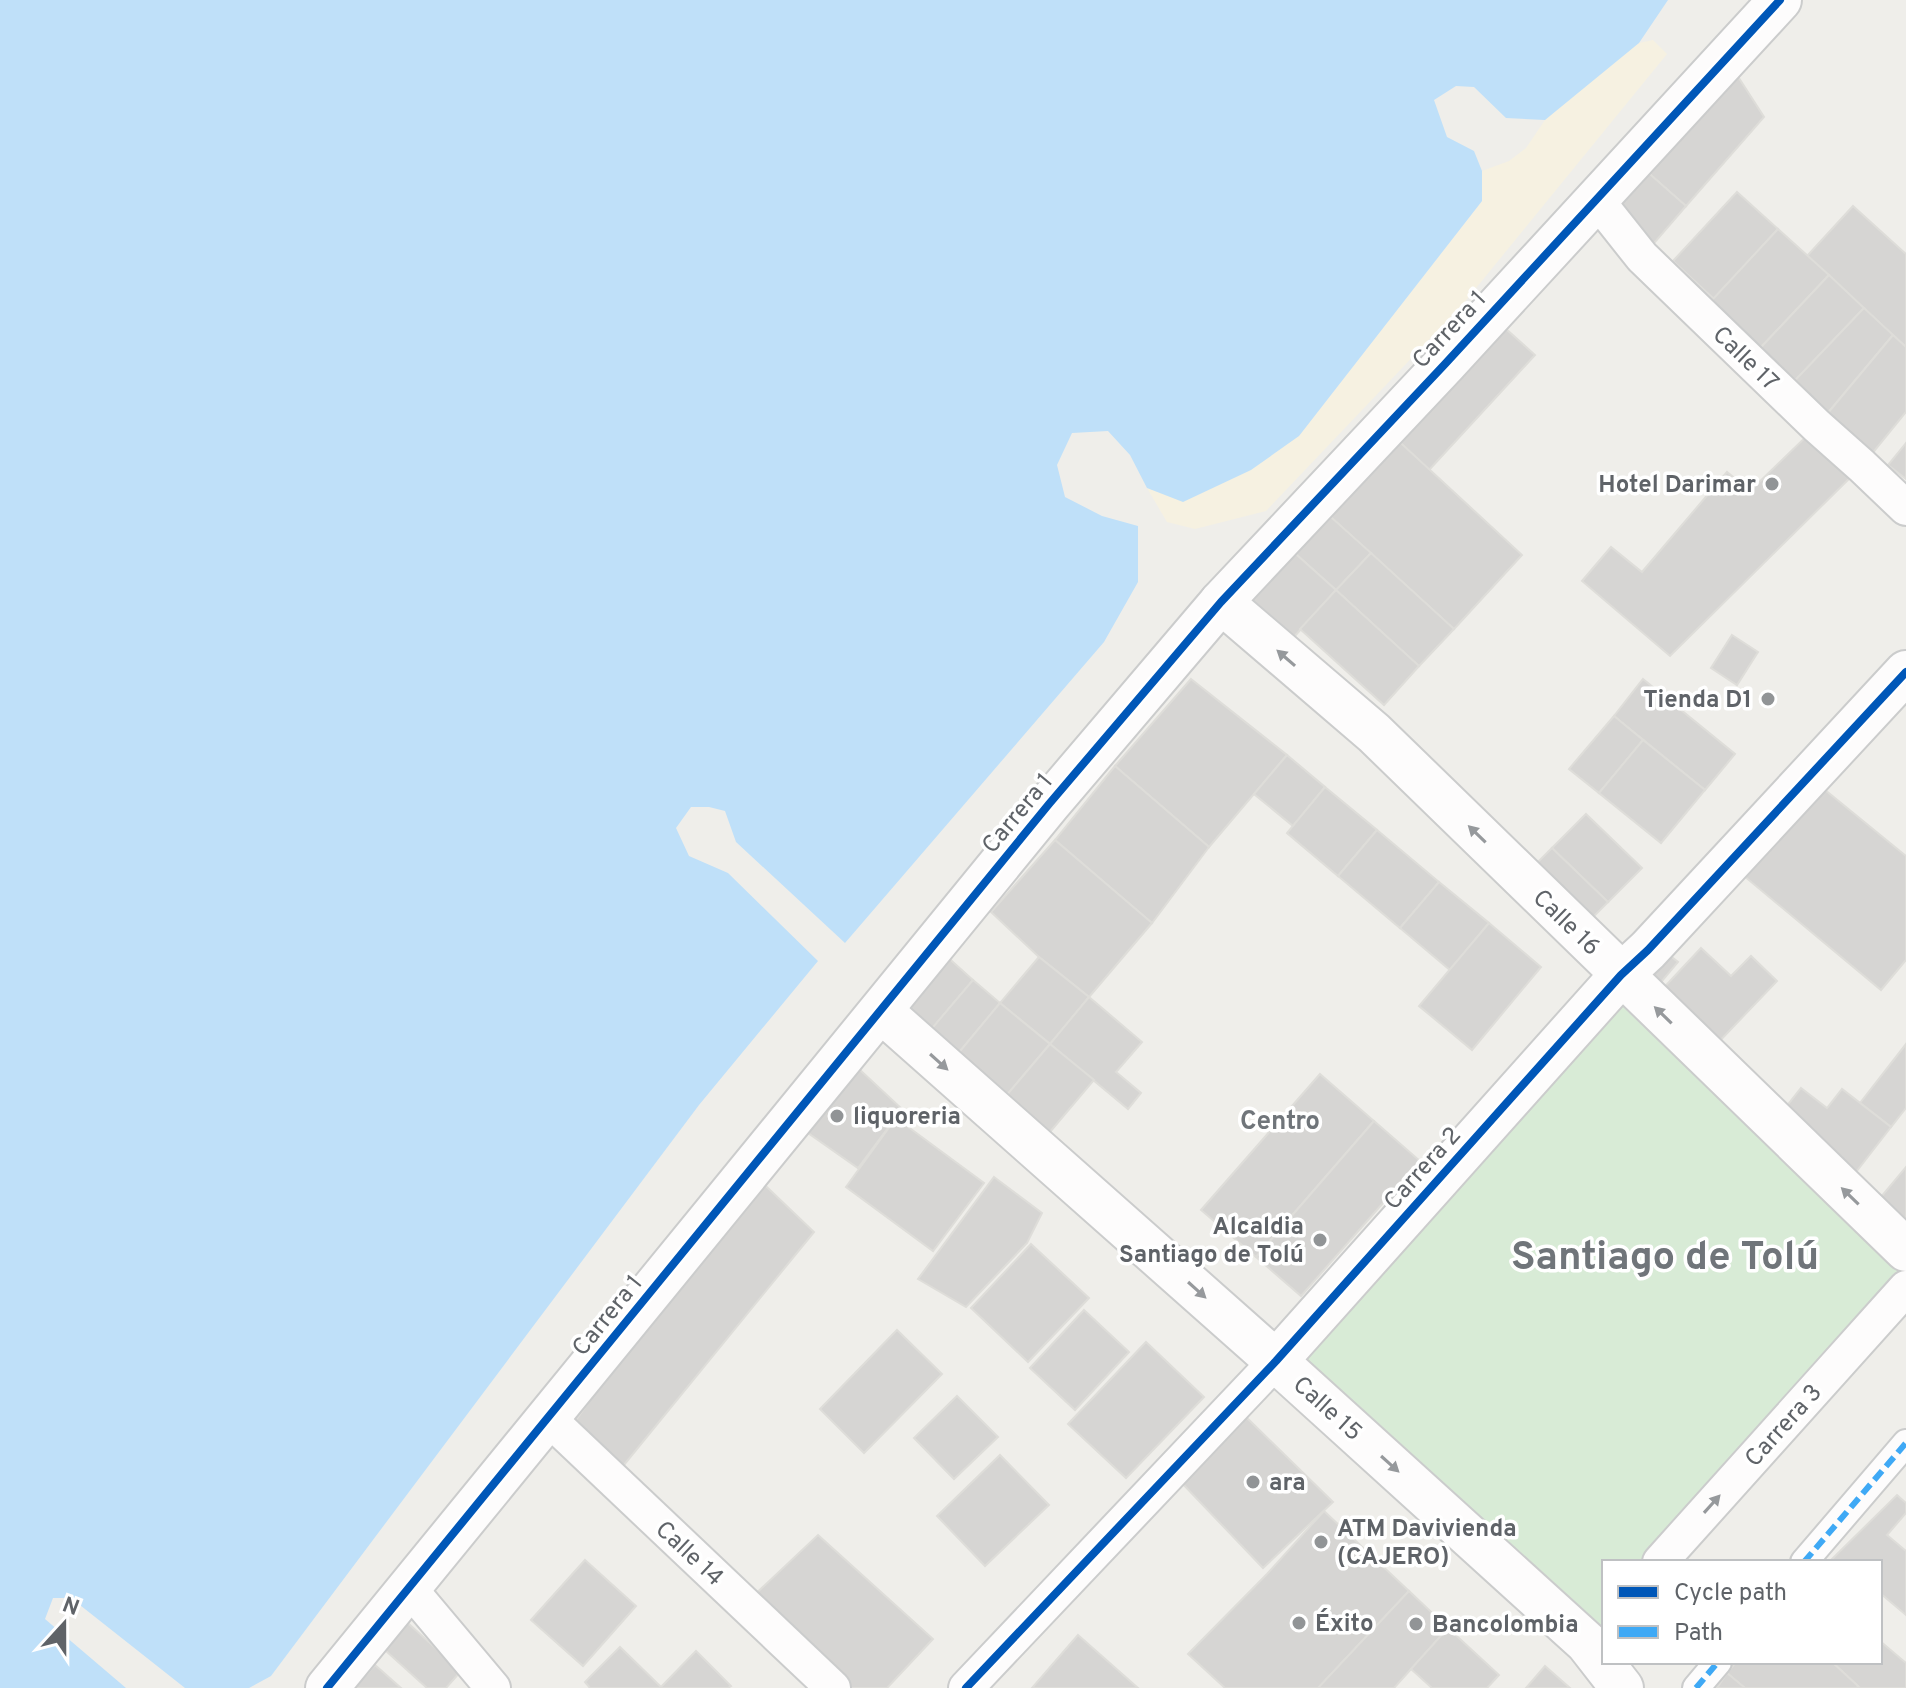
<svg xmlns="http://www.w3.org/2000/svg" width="1906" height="1688" viewBox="0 0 1906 1688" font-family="Overpass,sans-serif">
  <rect width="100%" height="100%" fill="#efeeea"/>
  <path fill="#d8ebd6" d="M1621,975L1906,1250V1288L1660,1562H1604V1624L1587,1643L1277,1361Z"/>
  <path fill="#f6f1e1" d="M1653,40L1667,54L1463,304L1266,511L1195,529L1167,522L1147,488L1183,501L1299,436L1482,201V171L1509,161L1526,148L1545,120L1602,71L1639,43Z"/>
  <path fill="#bfe0f9" d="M0,0H1668L1639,43L1545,120L1506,118L1474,87L1456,86L1434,100L1447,137L1474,151L1482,171V201L1299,436L1251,470L1183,502L1147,488L1130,455L1108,431L1072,433L1057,465L1065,497L1102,516L1138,526V582L1104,642L845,943L736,842L725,811L709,807H691L676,828L689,856L728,873L818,961L699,1105L271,1676L249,1688H185L71,1598H53L45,1619L126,1688H0Z"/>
  <g fill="#d6d5d3" stroke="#deddd9" stroke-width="2">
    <path d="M1726,58L1764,117L1686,206L1635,161Z"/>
    <path d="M1635,161L1686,206L1642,257L1596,199Z"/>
    <path d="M1737,192L1778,229L1714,299L1673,261Z"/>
    <path d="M1853,206L1906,254V347L1807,256Z"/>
    <path d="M1778,229L1829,275L1749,360L1700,313Z"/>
    <path d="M1829,275L1864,308L1783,393L1749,360Z"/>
    <path d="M1864,308L1893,335L1817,426L1783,393Z"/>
    <path d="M1496,320L1535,355L1429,470L1391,434Z"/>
    <path d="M1893,335L1906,347V412L1862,466L1817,426Z"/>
    <path d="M1817,426L1862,466L1670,656L1582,581L1611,547L1642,572L1727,472L1750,491Z"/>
    <path d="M1391,434L1522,555L1454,629L1322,509Z"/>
    <path d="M1906,443V479L1888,465Z"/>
    <path d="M1322,509L1371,553L1336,590L1288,547Z"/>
    <path d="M1288,547L1336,590L1285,647L1236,606Z"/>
    <path d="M1371,553L1454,629L1419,666L1336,590Z"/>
    <path d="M1336,590L1419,666L1384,705L1300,629Z"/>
    <path d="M1732,635L1758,652L1737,685L1711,668Z"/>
    <path d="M1191,679L1287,755L1209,847L1115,766Z"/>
    <path d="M1643,679L1735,754L1705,790L1614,716Z"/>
    <path d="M1614,716L1643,740L1599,793L1569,769Z"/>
    <path d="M1643,740L1705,790L1661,843L1599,793Z"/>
    <path d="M1287,755L1325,787L1293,826L1254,794Z"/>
    <path d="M1115,766L1209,847L1152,923L1055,840Z"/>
    <path d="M1808,776L1906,856V960L1881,990L1732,866Z"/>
    <path d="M1325,787L1377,830L1338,876L1287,833Z"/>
    <path d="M1586,814L1642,868L1608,902L1552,848Z"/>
    <path d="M1377,830L1439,882L1400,928L1338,876Z"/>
    <path d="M1055,840L1152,923L1089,997L1039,957L991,912Z"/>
    <path d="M1552,848L1608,902L1586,924L1530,870Z"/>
    <path d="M1439,882L1489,923L1450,970L1400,928Z"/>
    <path d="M1489,923L1541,967L1472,1050L1419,1006Z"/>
    <path d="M1701,948L1731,976L1751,956L1777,981L1712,1049L1656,996Z"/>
    <path d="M1663,950L1678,962L1656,988L1641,975Z"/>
    <path d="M944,954L973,980L923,1039L894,1007Z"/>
    <path d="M1039,957L1089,997L1050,1044L1000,1003Z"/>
    <path d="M973,980L1000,1003L951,1062L923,1039Z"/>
    <path d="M1089,997L1142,1042L1116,1072L1141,1093L1128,1109L1050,1044Z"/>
    <path d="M1000,1003L1050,1044L1000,1103L951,1062Z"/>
    <path d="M1050,1044L1094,1080L1044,1139L1000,1103Z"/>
    <path d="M1906,1044V1108L1891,1127L1860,1103Z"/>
    <path d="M845,1056L902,1109L858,1168L791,1121Z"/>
    <path d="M1320,1074L1374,1121L1256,1257L1201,1210Z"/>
    <path d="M1801,1088L1827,1108L1842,1089L1891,1127L1842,1190L1767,1131Z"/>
    <path d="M896,1118L984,1183L933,1251L846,1187Z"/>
    <path d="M1374,1121L1420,1161L1301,1296L1256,1257Z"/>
    <path d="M1906,1167V1229L1876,1203Z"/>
    <path d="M751,1172L814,1232L619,1471L569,1430Z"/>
    <path d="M994,1177L1042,1213L1027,1243L966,1307L918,1279Z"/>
    <path d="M1031,1244L1089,1298L1028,1362L971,1308Z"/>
    <path d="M1084,1310L1129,1352L1075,1410L1030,1368Z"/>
    <path d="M897,1330L942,1374L864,1453L820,1409Z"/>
    <path d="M1146,1342L1204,1397L1126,1478L1068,1424Z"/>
    <path d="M957,1396L998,1437L954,1479L914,1438Z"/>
    <path d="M1244,1415L1333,1502L1263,1568L1178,1479Z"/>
    <path d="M1000,1455L1049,1505L985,1566L937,1516Z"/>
    <path d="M1897,1495L1906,1503V1513L1887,1535L1906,1551V1615L1880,1593V1562H1829Z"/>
    <path d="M1324,1511L1409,1591L1318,1688H1225L1188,1654L1267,1574Z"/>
    <path d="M818,1535L933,1639L887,1688H841L749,1600Z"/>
    <path d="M585,1560L636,1606L583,1666L531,1620Z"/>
    <path d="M1409,1591L1448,1628L1394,1688H1318Z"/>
    <path d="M400,1616L461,1671L446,1688H427L376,1642Z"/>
    <path d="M1448,1628L1499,1675L1487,1688H1432L1411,1669Z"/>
    <path d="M1078,1635L1138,1688H1032Z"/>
    <path d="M1880,1641L1906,1663V1688H1860L1832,1662H1880Z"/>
    <path d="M620,1647L661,1687L696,1651L731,1686L728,1688H590L585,1682Z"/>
    <path d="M1736,1662H1832L1858,1686L1857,1688H1745L1727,1673Z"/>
    <path d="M375,1665L401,1688H354Z"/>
    <path d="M1545,1666L1570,1688H1526Z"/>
    <path d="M1727,1673L1745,1688H1717Z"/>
  </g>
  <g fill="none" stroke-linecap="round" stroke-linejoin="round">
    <defs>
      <g id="pedestrian">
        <path d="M1804,1562L1906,1443"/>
        <path d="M1696,1688L1718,1662"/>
      </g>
      <g id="minor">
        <path d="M1596,199L1642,257L1817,426L1862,466L1906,508"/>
        <path d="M548,1418L833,1688"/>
        <path d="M1660,1562L1906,1288"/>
        <path d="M409,1588L493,1688"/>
        <path d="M966,1688L1276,1361"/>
      </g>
      <g id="tertiary">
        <path d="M1221,602L1374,733L1906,1250"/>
        <path d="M881,1011L1276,1361L1587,1643L1622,1688"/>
        <path d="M1276,1361L1621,975L1648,950L1906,672"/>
        <path d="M327,1688L1049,804L1221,602L1445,364L1780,0"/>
      </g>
    </defs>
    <use href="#pedestrian" stroke="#cbcccc" stroke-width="30"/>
    <use href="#minor" stroke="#cbcccc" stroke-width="38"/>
    <use href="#tertiary" stroke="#cbcccc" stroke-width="46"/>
    <use href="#pedestrian" stroke="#fdfcfc" stroke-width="26"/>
    <use href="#minor" stroke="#fdfcfc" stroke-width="34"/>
    <use href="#tertiary" stroke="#fdfcfc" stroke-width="42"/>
    <g stroke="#3fa9f5" stroke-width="6" stroke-dasharray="12 6" stroke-linecap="butt">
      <path d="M1804,1562L1906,1443"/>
      <path d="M1696,1688L1718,1662"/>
    </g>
    <defs>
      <g id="cycleway">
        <path d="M327,1688L1049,804L1221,602L1445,364L1780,0"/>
        <path d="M966,1688L1276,1361L1621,975L1648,950L1906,672"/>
      </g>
    </defs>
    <use href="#cycleway" stroke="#fff" stroke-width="13"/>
    <use href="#cycleway" stroke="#0057b8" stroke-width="8"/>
  </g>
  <defs><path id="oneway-solid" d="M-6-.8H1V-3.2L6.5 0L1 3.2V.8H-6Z" transform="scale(2)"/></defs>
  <g fill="#96999c">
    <use href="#oneway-solid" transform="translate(1286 658) rotate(-139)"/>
    <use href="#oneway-solid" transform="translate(1477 834) rotate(-136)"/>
    <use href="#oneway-solid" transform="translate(1663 1015) rotate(-136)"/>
    <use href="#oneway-solid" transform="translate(939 1062) rotate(42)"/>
    <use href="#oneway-solid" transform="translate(1850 1196) rotate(-136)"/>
    <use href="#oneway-solid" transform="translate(1197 1290) rotate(42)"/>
    <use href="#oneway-solid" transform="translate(1390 1464) rotate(42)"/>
    <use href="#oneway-solid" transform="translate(1712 1504) rotate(-48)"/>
  </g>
  <g fill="#919496" stroke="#fff" stroke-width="3">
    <circle cx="1772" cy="484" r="8"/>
    <circle cx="1768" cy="699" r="8"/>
    <circle cx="837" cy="1116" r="8"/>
    <circle cx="1320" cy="1240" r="8"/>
    <circle cx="1253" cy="1482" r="8"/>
    <circle cx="1321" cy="1542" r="8"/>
    <circle cx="1299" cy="1623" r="8"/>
    <circle cx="1416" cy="1624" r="8"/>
  </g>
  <g text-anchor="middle" stroke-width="7" stroke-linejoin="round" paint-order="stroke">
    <g font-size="24" fill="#5f6368" stroke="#fff">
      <text transform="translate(1449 329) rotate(-47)" y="8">Carrera 1</text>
      <text transform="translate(1746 358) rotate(44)" y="8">Calle 17</text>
      <text transform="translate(1017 813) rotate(-50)" y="8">Carrera 1</text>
      <text transform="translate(1567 922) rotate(44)" y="8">Calle 16</text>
      <text transform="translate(1422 1168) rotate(-48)" y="8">Carrera 2</text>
      <text transform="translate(607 1315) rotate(-51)" y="8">Carrera 1</text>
      <text transform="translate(1328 1408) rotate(42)" y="8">Calle 15</text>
      <text transform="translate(1783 1425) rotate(-48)" y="8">Carrera 3</text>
      <text transform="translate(690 1553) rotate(43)" y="8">Calle 14</text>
    </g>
    <g font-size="24" font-weight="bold" fill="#5f6368" stroke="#fff" text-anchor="start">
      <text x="1756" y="492" text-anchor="end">Hotel Darimar</text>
      <text x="1752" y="707" text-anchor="end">Tienda D1</text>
      <text x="853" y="1124">liquoreria</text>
      <text x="1304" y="1234" text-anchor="end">Alcaldia<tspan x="1304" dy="28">Santiago de Tolú</tspan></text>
      <text x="1269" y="1490">ara</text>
      <text x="1337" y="1536">ATM Davivienda<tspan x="1337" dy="28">(CAJERO)</tspan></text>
      <text x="1315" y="1631">Éxito</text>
      <text x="1432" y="1632">Bancolombia</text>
    </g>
    <g font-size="26" font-weight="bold" fill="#70757a" stroke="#fff">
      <text x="1280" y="1129">Centro</text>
    </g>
    <g font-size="40" font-weight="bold" fill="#70757a" stroke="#fff">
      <text x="1665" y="1269">Santiago de Tolú</text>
    </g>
  </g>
  <rect x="1602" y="1560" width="280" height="104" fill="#ffffff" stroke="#bfc1c3" stroke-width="2"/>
  <rect x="1618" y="1586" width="40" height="12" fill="#0057b8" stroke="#bfc1c3" stroke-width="2"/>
  <text x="1674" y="1600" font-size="24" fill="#5f6368">Cycle path</text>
  <rect x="1618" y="1626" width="40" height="12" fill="#3fa9f5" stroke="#bfc1c3" stroke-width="2"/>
  <text x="1674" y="1640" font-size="24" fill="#5f6368">Path</text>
  <g transform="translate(64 1624) rotate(21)" stroke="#ffffff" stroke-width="6" paint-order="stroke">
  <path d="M0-6L14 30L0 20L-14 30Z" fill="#5f6368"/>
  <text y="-12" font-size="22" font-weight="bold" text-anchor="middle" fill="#5f6368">N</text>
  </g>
</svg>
